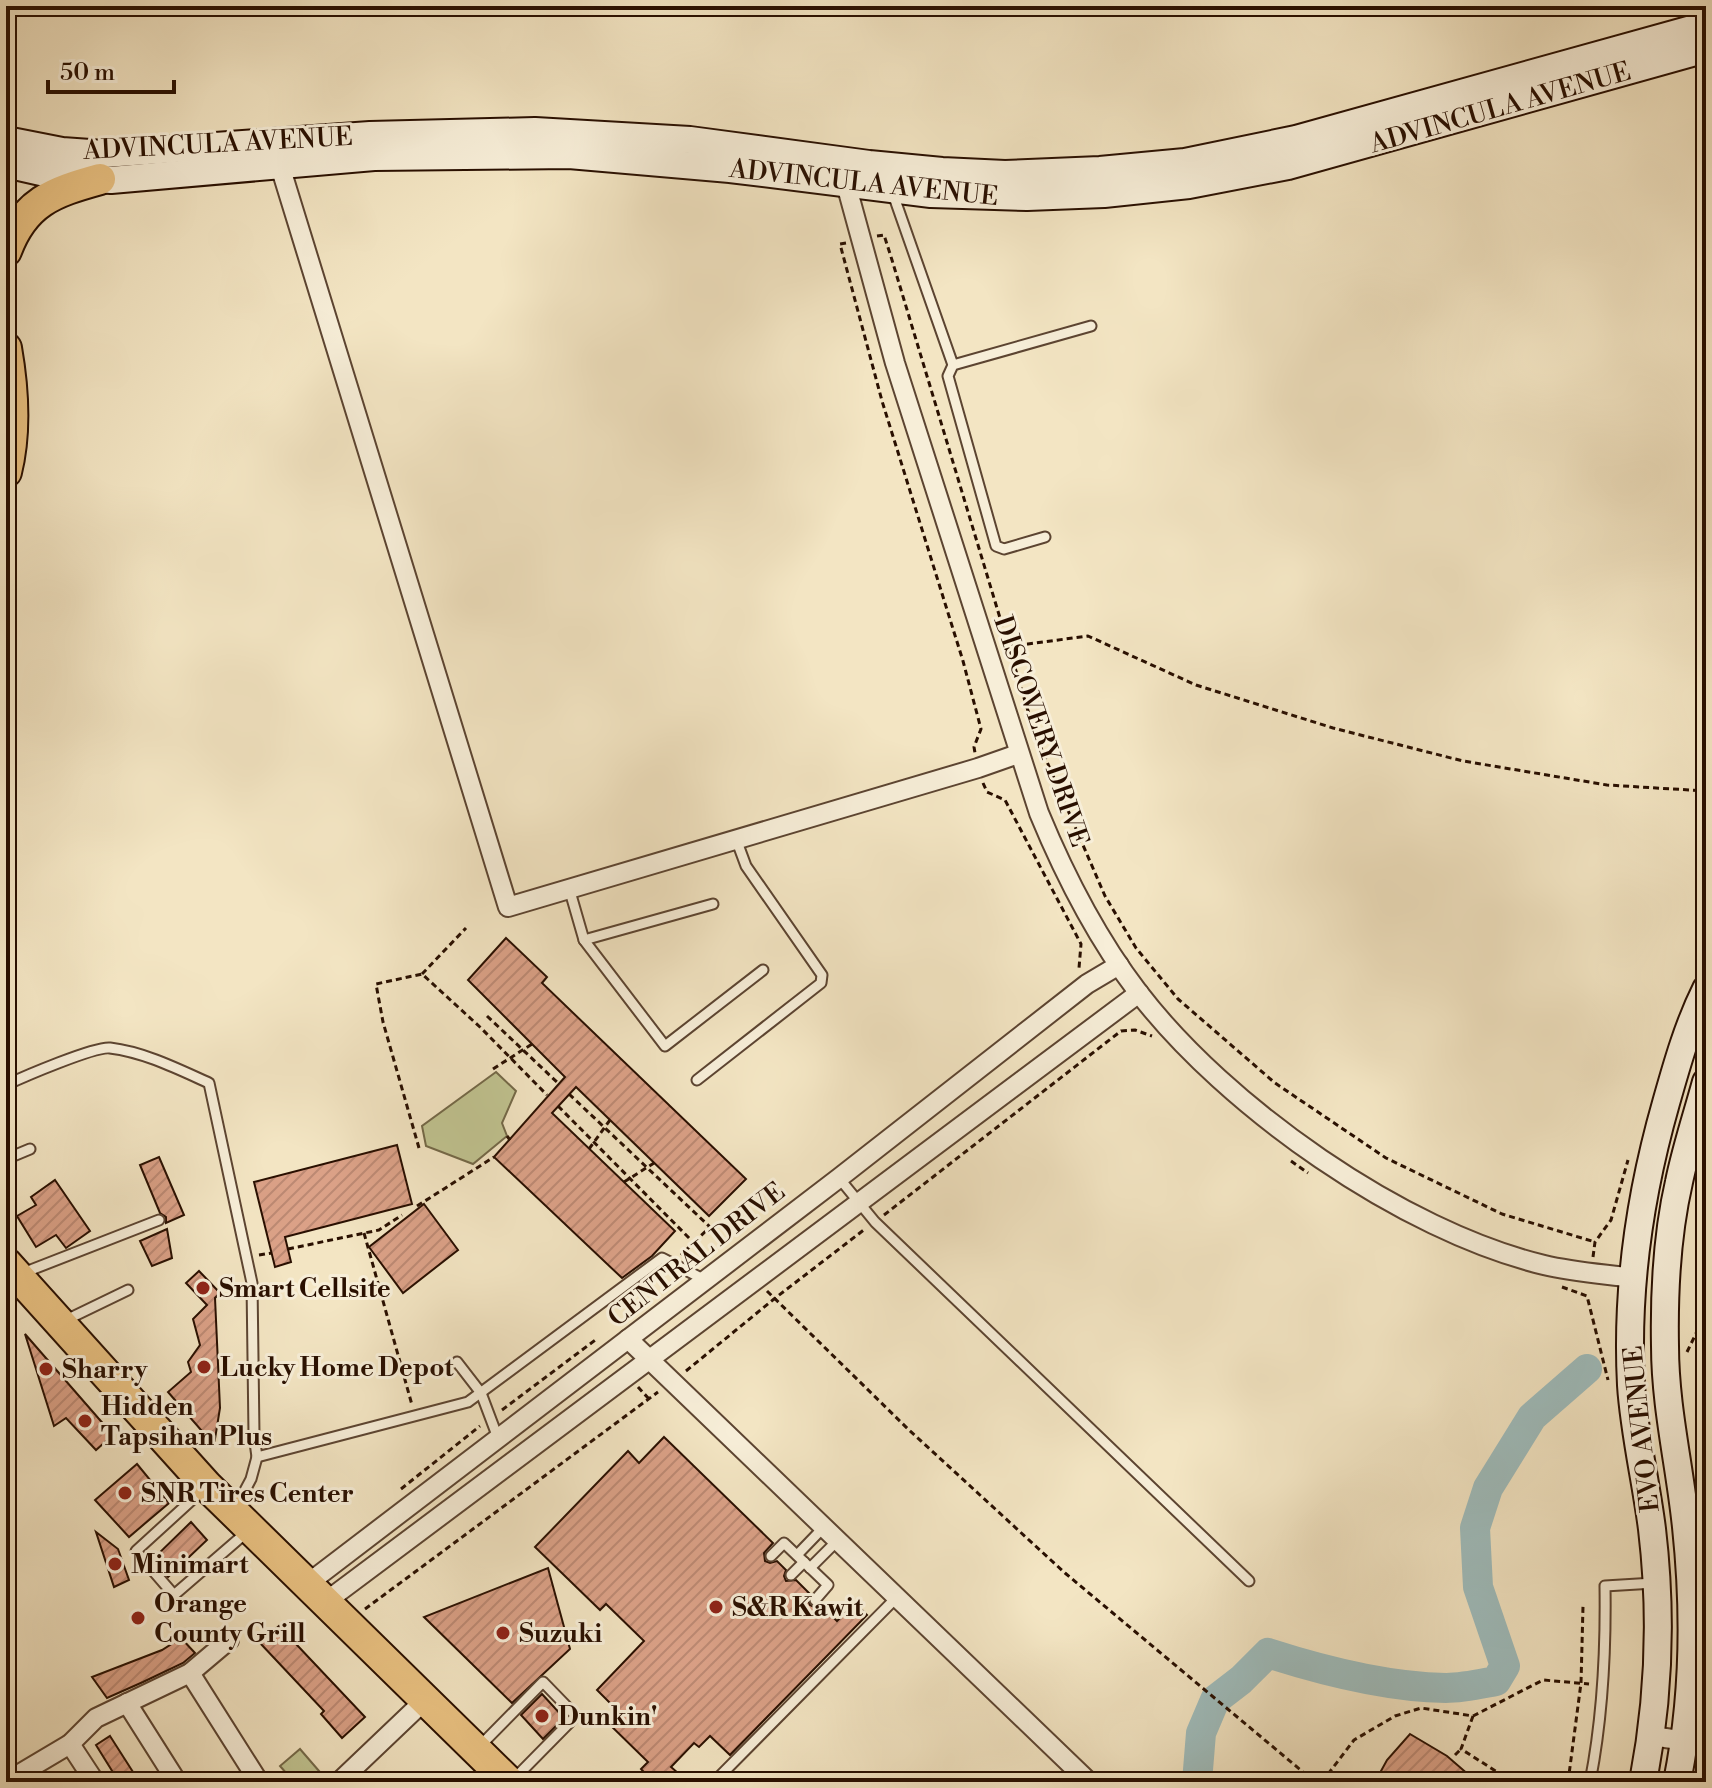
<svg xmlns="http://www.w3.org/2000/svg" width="1712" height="1788" viewBox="0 0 1712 1788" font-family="'Libre Bodoni',serif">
  <defs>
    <pattern id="building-hatch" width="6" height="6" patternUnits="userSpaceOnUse" patternTransform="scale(2)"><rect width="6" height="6" fill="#dba187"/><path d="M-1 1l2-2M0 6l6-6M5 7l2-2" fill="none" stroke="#bc8973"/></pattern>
  </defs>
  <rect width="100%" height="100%" fill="#f3e5c3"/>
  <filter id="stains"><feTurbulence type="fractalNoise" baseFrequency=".0025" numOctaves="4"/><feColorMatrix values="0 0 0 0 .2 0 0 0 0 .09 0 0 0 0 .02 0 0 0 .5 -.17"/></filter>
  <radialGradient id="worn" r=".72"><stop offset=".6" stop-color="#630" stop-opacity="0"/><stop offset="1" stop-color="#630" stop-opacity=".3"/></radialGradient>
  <g fill="#c0c390" stroke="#746948" stroke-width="2">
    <path d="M496,1072L516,1091L502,1123L507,1136L473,1164L426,1146L422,1126Z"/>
    <path d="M300,1749L319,1771L306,1782H294L280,1766Z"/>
  </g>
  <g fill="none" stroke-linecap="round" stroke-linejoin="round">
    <path stroke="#9fbdbd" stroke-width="30" d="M1197,1782L1201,1733L1215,1700L1241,1680L1268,1653C1324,1671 1388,1687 1446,1688C1463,1688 1480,1684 1496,1681L1505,1666L1478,1587L1475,1528L1488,1488L1532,1417L1587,1369"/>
  </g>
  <g fill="url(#building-hatch)" stroke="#290f00" stroke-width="2">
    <path d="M506,938L547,977L542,983L746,1179L709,1216L576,1087L552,1113L675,1231L652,1256L622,1278L494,1157L565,1077L468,980Z"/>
    <path d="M397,1145L412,1204L285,1237L291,1262L275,1267L254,1182Z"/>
    <path d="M159,1157L184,1215L166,1223V1217L160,1213L140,1165Z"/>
    <path d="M55,1180L90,1231L66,1248L56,1235L36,1247L17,1216L36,1205L31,1197Z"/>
    <path d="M424,1204L458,1250L403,1293L369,1247Z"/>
    <path d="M167,1229L172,1258L152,1266L140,1241Z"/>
    <path d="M199,1271L220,1293L215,1298L220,1408L214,1445L168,1392L191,1372L188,1362L200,1345L193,1319L207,1305L186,1283Z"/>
    <path d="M25,1334L113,1435L96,1450L66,1418L54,1426Z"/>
    <path d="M664,1437L773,1543L764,1553L765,1561L770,1563L777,1561L786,1570L784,1576L786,1581L796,1580L810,1594L808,1599L810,1605L814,1607L821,1605L837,1621L855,1603L867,1615L730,1755L710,1736L699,1747L694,1743L671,1767L678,1773L669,1782H653L641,1769L648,1762L605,1720L616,1709L597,1690L644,1641L606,1604L600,1610L535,1547L628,1451L639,1463Z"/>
    <path d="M137,1464L169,1503L129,1537L95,1500Z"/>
    <path d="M191,1522L207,1540L168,1577L153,1559Z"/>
    <path d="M96,1532L118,1549L129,1580L114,1587Z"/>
    <path d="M548,1568L570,1649L512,1703L424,1617Z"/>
    <path d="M279,1626L365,1717L342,1738L321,1714L324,1711L260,1643Z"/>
    <path d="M181,1638L195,1653L183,1663L143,1682L107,1698L92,1677L162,1650Z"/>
    <path d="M542,1694L564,1718L543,1739L521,1715Z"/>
    <path d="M1410,1734L1447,1756L1477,1782H1375L1387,1760Z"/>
    <path d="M110,1736L133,1772L119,1782L96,1745Z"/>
  </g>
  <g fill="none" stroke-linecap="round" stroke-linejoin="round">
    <defs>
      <g id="lane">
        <path d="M893,194L953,365"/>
        <path d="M1045,537L1004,549L996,546L948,376L953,365L1091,326"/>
        <path d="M569,888L584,940L665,1046L763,970"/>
        <path d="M584,940L713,904"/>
        <path d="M697,1080L821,983L822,975L746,866L736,839"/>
        <path d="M6,1085C23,1077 95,1046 110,1048C144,1052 178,1069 209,1083L252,1283L254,1435L257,1457L468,1402L662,1258L705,1280"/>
        <path d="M6,1159L30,1149"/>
        <path d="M839,1178L875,1222L1249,1581"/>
        <path d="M23,1273L159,1220"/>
        <path d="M66,1320L128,1290"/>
        <path d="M457,1362L481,1393L498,1438"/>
        <path d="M205,1488L136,1551L174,1595L248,1531"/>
        <path d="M235,1509L251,1479L257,1457"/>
        <path d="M797,1555L823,1528"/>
        <path d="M771,1556L784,1543L828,1585L815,1600"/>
        <path d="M810,1568L837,1541"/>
        <path d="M791,1575L804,1562"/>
        <path d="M478,1748L543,1682L576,1716L513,1780"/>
        <path d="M714,1782L896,1598"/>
        <path d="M1590,1782C1603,1716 1606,1652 1605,1586L1654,1583"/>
      </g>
      <g id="street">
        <path d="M280,166L508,907L978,768L1018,754"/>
        <path d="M846,184L895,363L1039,813C1065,876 1096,937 1138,992C1226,1107 1402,1231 1544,1265C1573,1272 1604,1274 1633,1278"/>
        <path d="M628,1339L1089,1782"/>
        <path d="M306,1585L839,1178L1087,984L1119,965"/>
        <path d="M324,1603L1139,993"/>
        <path d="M190,1673L259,1782"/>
        <path d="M127,1703L177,1782"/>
        <path d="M1652,1736L1706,1744"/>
        <path d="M70,1744L95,1782"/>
        <path d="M6,1782L70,1744L96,1718L190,1673L229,1640"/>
        <path d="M339,1782L424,1701"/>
      </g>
      <g id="secondary">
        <path d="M6,140L62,151L104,154L370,135L535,131L690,140L869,164L942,171L1005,174L1100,170L1185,162L1296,139L1706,25"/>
        <path d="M6,164L50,174L111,180L374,157L569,155L730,169L931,194L1027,197L1104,194L1189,185L1288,166L1706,49"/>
        <path d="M1643,1782C1659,1699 1662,1613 1652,1529C1646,1481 1634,1433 1631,1385C1626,1290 1640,1194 1666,1103C1677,1064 1688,1025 1706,989"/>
        <path d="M1677,1782C1694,1698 1695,1612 1686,1527C1680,1467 1665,1407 1665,1346C1664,1292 1667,1234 1679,1182C1686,1148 1697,1115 1706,1082"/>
      </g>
      <g id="primary">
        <path d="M6,251C24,202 53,192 100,179"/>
        <path d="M6,348C13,388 16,432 6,472"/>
        <path d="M6,1263L207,1486L509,1782"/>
      </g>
    </defs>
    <use href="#lane" stroke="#5c4431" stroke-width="13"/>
    <use href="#street" stroke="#5c4431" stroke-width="22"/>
    <use href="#secondary" stroke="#290f00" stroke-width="30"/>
    <use href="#primary" stroke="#290f00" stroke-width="34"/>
    <g stroke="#290f00" stroke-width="3" stroke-dasharray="6 4" stroke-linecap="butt">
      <path d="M877,236L884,235L892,260L1035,734L1105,896L1136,948L1178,999L1275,1083L1386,1158L1502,1214L1595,1242"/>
      <path d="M846,243L840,244L882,401L963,661L981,729L974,747L975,753"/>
      <path d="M1007,645L1028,644L1088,636L1196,685L1333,728L1463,761L1607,785L1706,791"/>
      <path d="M983,783L987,792L1005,800L1081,944L1079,968"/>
      <path d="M422,974L466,928"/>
      <path d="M487,1016L559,1084"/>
      <path d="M493,1069L532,1044"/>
      <path d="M569,1094L710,1227L681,1255"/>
      <path d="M558,1106L693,1242"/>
      <path d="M507,1136L510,1140"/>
      <path d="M419,1148L383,1022L376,984L422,974L481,1028L547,1095"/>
      <path d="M589,1149L610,1120"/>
      <path d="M1291,1161L1308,1173"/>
      <path d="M1706,1177L1697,1211L1706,1244"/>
      <path d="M624,1182L654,1163"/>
      <path d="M417,1206L494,1157"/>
      <path d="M884,1215L1121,1031L1135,1030L1152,1036"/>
      <path d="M364,1233L412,1405"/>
      <path d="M288,1249L379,1230L402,1215"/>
      <path d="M259,1255L272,1253"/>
      <path d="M1593,1257L1595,1242L1611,1220L1628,1160"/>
      <path d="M1562,1287L1587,1296L1608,1380"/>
      <path d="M767,1291L909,1430L1065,1573L1315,1782"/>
      <path d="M1687,1352L1706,1313"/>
      <path d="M686,1371L774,1299L865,1229"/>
      <path d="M638,1387L649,1399"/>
      <path d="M502,1410L598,1338"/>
      <path d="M401,1489L480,1426"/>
      <path d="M365,1609L658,1392"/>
      <path d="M1473,1716L1461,1749L1513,1782"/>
      <path d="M1455,1755L1461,1749"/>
      <path d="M1322,1782L1354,1740L1395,1716L1421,1708L1473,1716L1543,1680L1589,1684"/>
      <path d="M1568,1782L1581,1683L1583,1606"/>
      <path d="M1700,1782L1706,1763"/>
    </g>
    <use href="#lane" stroke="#f7eed8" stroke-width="9"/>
    <use href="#street" stroke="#f7eed8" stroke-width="18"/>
    <use href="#secondary" stroke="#f7eed8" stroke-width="26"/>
    <use href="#primary" stroke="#eac282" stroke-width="30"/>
  </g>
  <g fill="#8f2418" stroke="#f7eed8" stroke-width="3">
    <circle cx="203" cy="1288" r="8"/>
    <circle cx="204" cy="1367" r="8"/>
    <circle cx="46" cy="1369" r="8"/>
    <circle cx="85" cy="1421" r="8"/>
    <circle cx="125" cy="1493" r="8"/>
    <circle cx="115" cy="1564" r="8"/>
    <circle cx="716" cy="1607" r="8"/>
    <circle cx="138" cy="1618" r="8"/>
    <circle cx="503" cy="1633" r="8"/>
    <circle cx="542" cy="1716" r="8"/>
  </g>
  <g text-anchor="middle" stroke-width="6" stroke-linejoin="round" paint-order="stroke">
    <g font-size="26" fill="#290f00" stroke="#f7eed8">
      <text transform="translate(1500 107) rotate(-16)" y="9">ADVINCULA AVENUE</text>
      <text transform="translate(218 143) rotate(-3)" y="9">ADVINCULA AVENUE</text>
      <text transform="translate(864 182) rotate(6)" y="9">ADVINCULA AVENUE</text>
      <text transform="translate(1042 731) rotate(71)" y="9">DISCOVERY DRIVE</text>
      <text transform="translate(696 1254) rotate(-38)" y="9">CENTRAL DRIVE</text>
      <text transform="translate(1641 1429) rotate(-96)" y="9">EVO AVENUE</text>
    </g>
    <g font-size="26" font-weight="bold" fill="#290f00" stroke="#f7eed8" text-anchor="start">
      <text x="219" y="1297">Smart Cellsite</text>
      <text x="220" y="1376">Lucky Home Depot</text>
      <text x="62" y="1378">Sharry</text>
      <text x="101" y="1415">Hidden<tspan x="101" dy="30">Tapsihan Plus</tspan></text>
      <text x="141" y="1502">SNR Tires Center</text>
      <text x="131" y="1573">Minimart</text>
      <text x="154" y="1612">Orange<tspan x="154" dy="30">County Grill</tspan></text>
      <text x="732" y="1616">S&amp;R Kawit</text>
      <text x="519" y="1642">Suzuki</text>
      <text x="558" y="1725">Dunkin'</text>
    </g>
  </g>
  <rect width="1712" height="1788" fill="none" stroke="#f3e5c3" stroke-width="32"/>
  <rect x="8" y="8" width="1696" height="1772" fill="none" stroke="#290f00" stroke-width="4"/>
  <rect x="16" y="16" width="1680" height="1756" fill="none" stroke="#290f00" stroke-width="2"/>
  <path d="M48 80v12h126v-12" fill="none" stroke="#290f00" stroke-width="4"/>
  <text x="60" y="80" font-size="24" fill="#290f00" stroke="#f7eed8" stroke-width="6" paint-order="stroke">50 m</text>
  <rect width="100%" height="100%" filter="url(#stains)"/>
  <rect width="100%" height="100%" fill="url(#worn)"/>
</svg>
